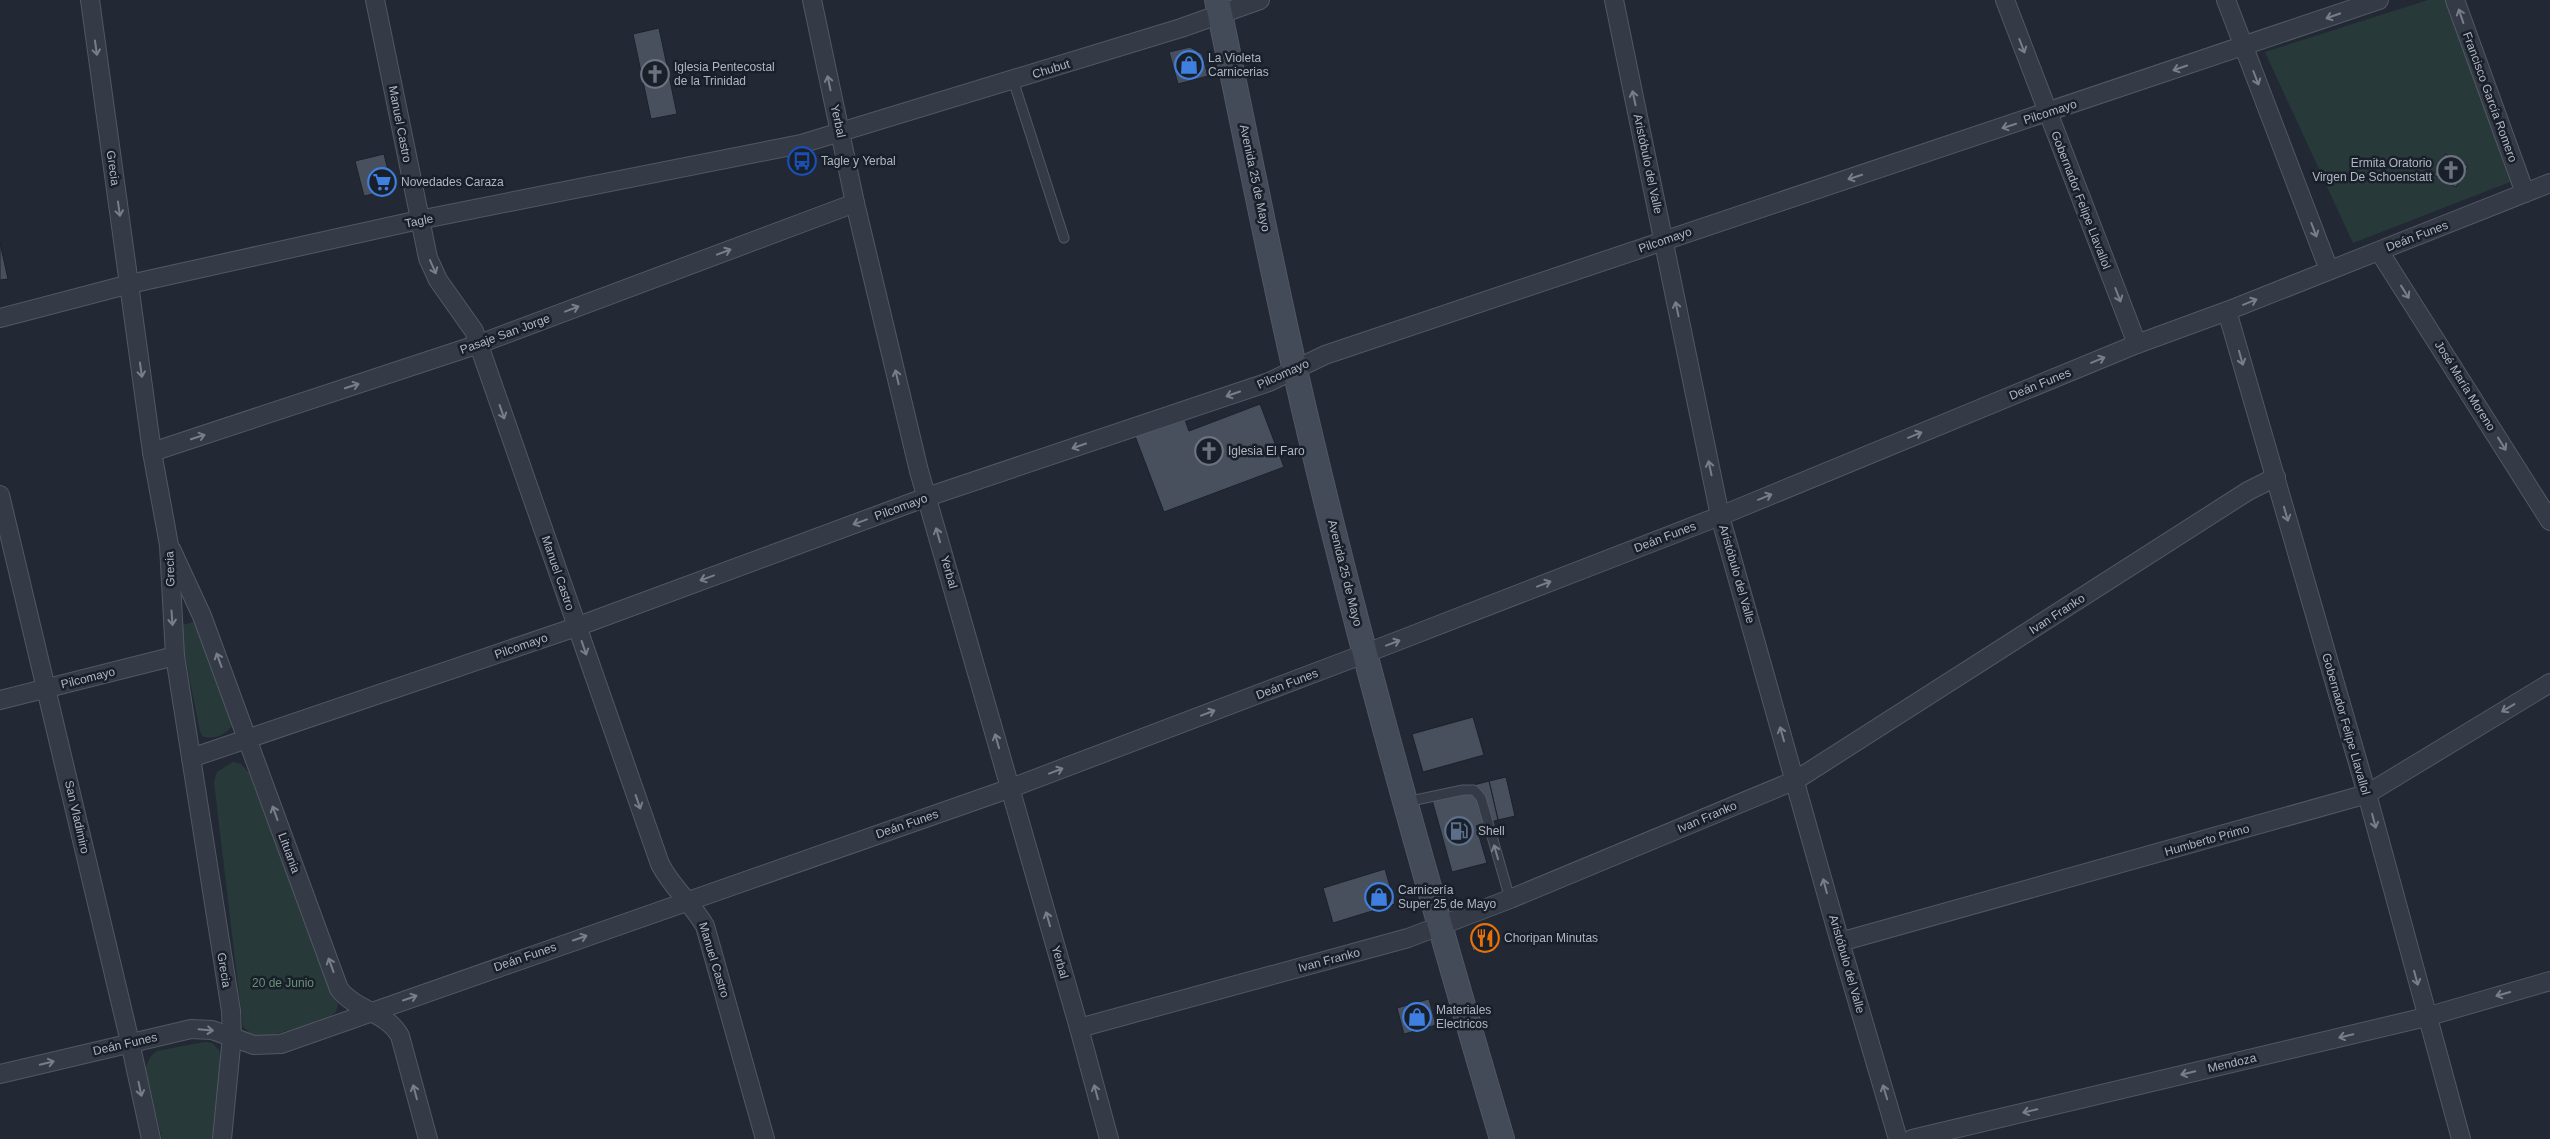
<svg xmlns="http://www.w3.org/2000/svg" width="2550" height="1139" viewBox="0 0 2550 1139" font-family="Helvetica,sans-serif">
  <rect width="100%" height="100%" fill="#222935"/>
  <g fill="#28393a">
    <path d="M2428,0H2448L2510,182L2353,243L2265,52Z"/>
    <path d="M193,622L200,628L232,726C223,736 214,740 202,736L200,731L180,631L183,625Z"/>
    <path d="M233,762L241,764L249,773L338,1004L336,1012L328,1018L267,1037L253,1035L243,1027L214,782L217,772Z"/>
    <path d="M205,1042L212,1043L219,1050L221,1060L212,1139H162L145,1068L151,1056L157,1051Z"/>
  </g>
  <g fill="#48505e" stroke="#1c222c">
    <path d="M659,28L677,114L651,119L633,34Z"/>
    <path d="M1190,47L1202,54L1208,76L1178,84L1169,52Z"/>
    <path d="M384,154L390,179L386,191L364,196L355,161Z"/>
    <path d="M2445,154L2468,166L2456,187L2434,175Z"/>
    <path d="M0,243L8,279L0,280Z"/>
    <path d="M1260,404L1284,467L1164,512L1135,436L1184,417L1189,431Z"/>
    <path d="M1473,717L1484,755L1423,772L1412,734Z"/>
    <path d="M1506,777L1515,816L1498,820L1489,781Z"/>
    <path d="M1489,781L1498,820L1476,826L1487,863L1452,872L1431,796Z"/>
    <path d="M1385,869L1395,904L1333,923L1323,888Z"/>
    <path d="M1494,925L1500,941L1473,951L1470,942L1471,935L1476,931Z"/>
    <path d="M1429,999L1436,1025L1404,1034L1397,1008Z"/>
  </g>
  <g fill="none" stroke-linecap="round" stroke-linejoin="round">
    <defs>
      <g id="lane">
        <path d="M1013,80L1064,238"/>
        <path d="M1406,802L1463,790H1474L1481,798L1510,899"/>
      </g>
      <g id="street">
        <path d="M90,0L152,452L169,545L175,656L231,1011L232,1036L222,1139"/>
        <path d="M375,0L428,258L438,280L474,331L660,864C672,888 692,903 705,926L765,1139"/>
        <path d="M812,0L855,203L919,471L1079,1028L1109,1139"/>
        <path d="M1614,0L1720,516L1840,942L1898,1139"/>
        <path d="M2005,0L2137,344"/>
        <path d="M2226,0L2329,270"/>
        <path d="M2455,0L2525,193"/>
        <path d="M2379,251L2550,521"/>
        <path d="M2227,311L2367,794L2461,1139"/>
        <path d="M0,318L130,284L419,220L801,144L1181,28L1260,0"/>
        <path d="M152,452L479,344L855,203"/>
        <path d="M0,495L130,1042L151,1139"/>
        <path d="M172,551L202,616L339,989C356,1011 387,1012 400,1036L428,1139"/>
        <path d="M0,700L175,656"/>
        <path d="M191,758L576,627L927,497L1269,382L1325,355L2379,0"/>
        <path d="M1840,942L2367,794L2550,683"/>
        <path d="M1079,1028L1408,938L1510,899L1796,780L2248,491L2276,477"/>
        <path d="M0,1074L191,1029L212,1030L254,1045L281,1044L1011,788L1364,654L1720,516L2137,344L2227,311L2550,183"/>
        <path d="M1912,1139L2426,1017L2550,981"/>
      </g>
      <path id="secondary" d="M1217,0C1243,123 1267,247 1295,370C1354,629 1427,884 1502,1139"/>
    </defs>
    <use href="#lane" stroke="#525863" stroke-width="11"/>
    <use href="#street" stroke="#525863" stroke-width="20"/>
    <use href="#secondary" stroke="#525863" stroke-width="26"/>
    <use href="#lane" stroke="#353b46" stroke-width="9"/>
    <use href="#street" stroke="#353b46" stroke-width="18"/>
    <use href="#secondary" stroke="#434a58" stroke-width="24"/>
  </g>
  <defs><path id="oneway-shaft" d="M-6 0H5M1.5-3L5.5 0L1.5 3" fill="none" stroke-width="1.6" stroke-linecap="round" stroke-linejoin="round" transform="scale(1.25)"/></defs>
  <g stroke="#787e8a">
    <use href="#oneway-shaft" transform="translate(2333 16) rotate(161)"/>
    <use href="#oneway-shaft" transform="translate(2461 16) rotate(-109)"/>
    <use href="#oneway-shaft" transform="translate(2022 46) rotate(69)"/>
    <use href="#oneway-shaft" transform="translate(96 48) rotate(82)"/>
    <use href="#oneway-shaft" transform="translate(2180 68) rotate(161)"/>
    <use href="#oneway-shaft" transform="translate(2256 78) rotate(69)"/>
    <use href="#oneway-shaft" transform="translate(829 83) rotate(-102)"/>
    <use href="#oneway-shaft" transform="translate(1634 98) rotate(-102)"/>
    <use href="#oneway-shaft" transform="translate(2009 126) rotate(162)"/>
    <use href="#oneway-shaft" transform="translate(1855 177) rotate(162)"/>
    <use href="#oneway-shaft" transform="translate(119 209) rotate(82)"/>
    <use href="#oneway-shaft" transform="translate(2314 230) rotate(69)"/>
    <use href="#oneway-shaft" transform="translate(724 252) rotate(-21)"/>
    <use href="#oneway-shaft" transform="translate(433 267) rotate(66)"/>
    <use href="#oneway-shaft" transform="translate(2405 292) rotate(58)"/>
    <use href="#oneway-shaft" transform="translate(2118 295) rotate(69)"/>
    <use href="#oneway-shaft" transform="translate(2250 302) rotate(-22)"/>
    <use href="#oneway-shaft" transform="translate(572 309) rotate(-21)"/>
    <use href="#oneway-shaft" transform="translate(1677 309) rotate(-102)"/>
    <use href="#oneway-shaft" transform="translate(2241 358) rotate(74)"/>
    <use href="#oneway-shaft" transform="translate(2098 360) rotate(-22)"/>
    <use href="#oneway-shaft" transform="translate(141 370) rotate(82)"/>
    <use href="#oneway-shaft" transform="translate(897 377) rotate(-103)"/>
    <use href="#oneway-shaft" transform="translate(352 386) rotate(-18)"/>
    <use href="#oneway-shaft" transform="translate(1233 394) rotate(161)"/>
    <use href="#oneway-shaft" transform="translate(502 412) rotate(71)"/>
    <use href="#oneway-shaft" transform="translate(1915 435) rotate(-22)"/>
    <use href="#oneway-shaft" transform="translate(198 437) rotate(-18)"/>
    <use href="#oneway-shaft" transform="translate(2502 444) rotate(58)"/>
    <use href="#oneway-shaft" transform="translate(1079 446) rotate(161)"/>
    <use href="#oneway-shaft" transform="translate(1710 468) rotate(-102)"/>
    <use href="#oneway-shaft" transform="translate(1765 497) rotate(-22)"/>
    <use href="#oneway-shaft" transform="translate(2286 514) rotate(74)"/>
    <use href="#oneway-shaft" transform="translate(860 522) rotate(160)"/>
    <use href="#oneway-shaft" transform="translate(938 535) rotate(-106)"/>
    <use href="#oneway-shaft" transform="translate(707 578) rotate(160)"/>
    <use href="#oneway-shaft" transform="translate(1544 584) rotate(-21)"/>
    <use href="#oneway-shaft" transform="translate(172 618) rotate(86)"/>
    <use href="#oneway-shaft" transform="translate(1393 643) rotate(-21)"/>
    <use href="#oneway-shaft" transform="translate(584 648) rotate(71)"/>
    <use href="#oneway-shaft" transform="translate(219 660) rotate(-110)"/>
    <use href="#oneway-shaft" transform="translate(2508 708) rotate(149)"/>
    <use href="#oneway-shaft" transform="translate(1208 713) rotate(-21)"/>
    <use href="#oneway-shaft" transform="translate(1782 734) rotate(-106)"/>
    <use href="#oneway-shaft" transform="translate(997 741) rotate(-106)"/>
    <use href="#oneway-shaft" transform="translate(1056 771) rotate(-21)"/>
    <use href="#oneway-shaft" transform="translate(638 802) rotate(71)"/>
    <use href="#oneway-shaft" transform="translate(275 813) rotate(-110)"/>
    <use href="#oneway-shaft" transform="translate(2374 821) rotate(75)"/>
    <use href="#oneway-shaft" transform="translate(1496 852) rotate(-106)"/>
    <use href="#oneway-shaft" transform="translate(1825 886) rotate(-105)"/>
    <use href="#oneway-shaft" transform="translate(1048 919) rotate(-106)"/>
    <use href="#oneway-shaft" transform="translate(580 938) rotate(-19)"/>
    <use href="#oneway-shaft" transform="translate(331 965) rotate(-110)"/>
    <use href="#oneway-shaft" transform="translate(2416 978) rotate(75)"/>
    <use href="#oneway-shaft" transform="translate(2503 994) rotate(164)"/>
    <use href="#oneway-shaft" transform="translate(410 998) rotate(-19)"/>
    <use href="#oneway-shaft" transform="translate(206 1030) rotate(5)"/>
    <use href="#oneway-shaft" transform="translate(2346 1036) rotate(167)"/>
    <use href="#oneway-shaft" transform="translate(47 1063) rotate(-14)"/>
    <use href="#oneway-shaft" transform="translate(2188 1073) rotate(167)"/>
    <use href="#oneway-shaft" transform="translate(140 1089) rotate(78)"/>
    <use href="#oneway-shaft" transform="translate(415 1092) rotate(-105)"/>
    <use href="#oneway-shaft" transform="translate(1096 1092) rotate(-105)"/>
    <use href="#oneway-shaft" transform="translate(1885 1092) rotate(-107)"/>
    <use href="#oneway-shaft" transform="translate(2030 1111) rotate(167)"/>
  </g>
  <defs>
    <symbol id="shop-ring" viewBox="-11 -11 22 22"><circle r="9.5" fill="#1a202a" stroke="#3f7fe0" stroke-width="1.5"/><path d="M-5-2.5h2.3a2.7 3.5 0 0 1 5.4 0H5L5.5 6h-11ZM-1.5-2.5h3a1.5 2.3 0 0 0-3 0Z" fill="#3f7fe0"/></symbol>
    <symbol id="church-ring" viewBox="-11 -11 22 22"><circle r="9.5" fill="#1a202a" stroke="#6b7280" stroke-width="1.5"/><path d="M-1.2-6h2.4v3.5h3.3v2.4h-3.3V6h-2.4V-.1h-3.3v-2.4h3.3Z" fill="#6b7280"/></symbol>
    <symbol id="bus-ring" viewBox="-11 -11 22 22"><circle r="9.5" fill="#1a202a" stroke="#1a4fb4" stroke-width="1.5"/><path d="M-5-6H5V4H4V6H2V4H-2V6H-4V4H-5ZM-3.5-4V0h7V-4ZM-3.5 1.2v1.5H-2V1.2ZM2 1.2v1.5H3.5V1.2Z" fill="#1a4fb4"/></symbol>
    <symbol id="supermarket-ring" viewBox="-11 -11 22 22"><circle r="9.5" fill="#1a202a" stroke="#3f7fe0" stroke-width="1.5"/><path d="M-6-5.5h2.5l.6 2H6L4.5 2H-2.5L-4.4-4H-6ZM-1.5 3.2a1.3 1.3 0 1 0 .1 0ZM3 3.2a1.3 1.3 0 1 0 .1 0Z" fill="#3f7fe0"/></symbol>
    <symbol id="fuel-ring" viewBox="-11 -11 22 22"><circle r="9.5" fill="#1a202a" stroke="#5c6f8a" stroke-width="1.5"/><path d="M-5.5-6h7V0h2V4h1.3V-2.5L3-4.5l.8-.8L6-3V5H2.5V1h-1V6h-7ZM-4.2-4.7v3.2H.2V-4.7Z" fill="#5c6f8a"/></symbol>
    <symbol id="restaurant-ring" viewBox="-11 -11 22 22"><circle r="9.5" fill="#1a202a" stroke="#e8710a" stroke-width="1.5"/><path d="M-5-6h1v4h1v-4h1v4h1v-4h1v5L-1.5 .5V6h-2V.5L-5-1ZM5-6V6H3V1.5H1.5Q1.5-4 5-6Z" fill="#e8710a"/></symbol>
  </defs>
  <g fill-rule="evenodd">
    <use href="#shop-ring" x="1173" y="49" width="32" height="32"/>
    <use href="#church-ring" x="639" y="58" width="32" height="32"/>
    <use href="#bus-ring" x="786" y="145" width="32" height="32"/>
    <use href="#church-ring" x="2435" y="154" width="32" height="32"/>
    <use href="#supermarket-ring" x="366" y="166" width="32" height="32"/>
    <use href="#church-ring" x="1193" y="435" width="32" height="32"/>
    <use href="#fuel-ring" x="1443" y="815" width="32" height="32"/>
    <use href="#shop-ring" x="1363" y="881" width="32" height="32"/>
    <use href="#restaurant-ring" x="1469" y="922" width="32" height="32"/>
    <use href="#shop-ring" x="1401" y="1001" width="32" height="32"/>
  </g>
  <g text-anchor="middle" stroke-width="5" stroke-linejoin="round" paint-order="stroke">
    <g font-size="12" fill="#afb5c2" stroke="#1a202a" text-anchor="start">
      <text x="1208" y="62">La Violeta<tspan x="1208" dy="14">Carnicerias</tspan></text>
      <text x="674" y="71">Iglesia Pentecostal<tspan x="674" dy="14">de la Trinidad</tspan></text>
      <text x="821" y="165">Tagle y Yerbal</text>
      <text x="2432" y="167" text-anchor="end">Ermita Oratorio<tspan x="2432" dy="14">Virgen De Schoenstatt</tspan></text>
      <text x="401" y="186">Novedades Caraza</text>
      <text x="1228" y="455">Iglesia El Faro</text>
      <text x="1478" y="835">Shell</text>
      <text x="1398" y="894">Carnicería<tspan x="1398" dy="14">Super 25 de Mayo</tspan></text>
      <text x="1504" y="942">Choripan Minutas</text>
      <text x="1436" y="1014">Materiales<tspan x="1436" dy="14">Electricos</tspan></text>
    </g>
    <g font-size="12" fill="#afb5c2" stroke="#1a202a">
      <text transform="translate(1051 69) rotate(-17)" y="4">Chubut</text>
      <text transform="translate(2490 97) rotate(70)" y="4">Francisco García Romero</text>
      <text transform="translate(2050 112) rotate(-18)" y="4">Pilcomayo</text>
      <text transform="translate(838 121) rotate(78)" y="4">Yerbal</text>
      <text transform="translate(400 124) rotate(79)" y="4">Manuel Castro</text>
      <text transform="translate(1648 164) rotate(78)" y="4">Aristóbulo del Valle</text>
      <text transform="translate(113 168) rotate(82)" y="4">Grecia</text>
      <text transform="translate(1255 178) rotate(78)" y="4">Avenida 25 de Mayo</text>
      <text transform="translate(2081 200) rotate(69)" y="4">Gobernador Felipe Llavallol</text>
      <text transform="translate(419 221) rotate(-11)" y="4">Tagle</text>
      <text transform="translate(2417 236) rotate(-21)" y="4">Deán Funes</text>
      <text transform="translate(1665 240) rotate(-19)" y="4">Pilcomayo</text>
      <text transform="translate(505 334) rotate(-20)" y="4">Pasaje San Jorge</text>
      <text transform="translate(1283 374) rotate(-24)" y="4">Pilcomayo</text>
      <text transform="translate(2040 384) rotate(-22)" y="4">Deán Funes</text>
      <text transform="translate(2465 386) rotate(58)" y="4">José María Moreno</text>
      <text transform="translate(901 507) rotate(-20)" y="4">Pilcomayo</text>
      <text transform="translate(1665 537) rotate(-21)" y="4">Deán Funes</text>
      <text transform="translate(170 569) rotate(-92)" y="4">Grecia</text>
      <text transform="translate(949 572) rotate(74)" y="4">Yerbal</text>
      <text transform="translate(558 573) rotate(71)" y="4">Manuel Castro</text>
      <text transform="translate(1345 573) rotate(76)" y="4">Avenida 25 de Mayo</text>
      <text transform="translate(1737 574) rotate(74)" y="4">Aristóbulo del Valle</text>
      <text transform="translate(2057 614) rotate(-33)" y="4">Ivan Franko</text>
      <text transform="translate(521 646) rotate(-19)" y="4">Pilcomayo</text>
      <text transform="translate(88 678) rotate(-14)" y="4">Pilcomayo</text>
      <text transform="translate(1287 684) rotate(-21)" y="4">Deán Funes</text>
      <text transform="translate(2346 724) rotate(74)" y="4">Gobernador Felipe Llavallol</text>
      <text transform="translate(77 817) rotate(77)" y="4">San Vladimiro</text>
      <text transform="translate(1707 817) rotate(-23)" y="4">Ivan Franko</text>
      <text transform="translate(907 824) rotate(-19)" y="4">Deán Funes</text>
      <text transform="translate(2207 840) rotate(-16)" y="4">Humberto Primo</text>
      <text transform="translate(289 853) rotate(70)" y="4">Lituania</text>
      <text transform="translate(525 957) rotate(-19)" y="4">Deán Funes</text>
      <text transform="translate(714 960) rotate(73)" y="4">Manuel Castro</text>
      <text transform="translate(1329 960) rotate(-15)" y="4">Ivan Franko</text>
      <text transform="translate(1060 962) rotate(74)" y="4">Yerbal</text>
      <text transform="translate(1847 964) rotate(74)" y="4">Aristóbulo del Valle</text>
      <text transform="translate(224 970) rotate(81)" y="4">Grecia</text>
      <text transform="translate(125 1044) rotate(-13)" y="4">Deán Funes</text>
      <text transform="translate(2232 1063) rotate(-13)" y="4">Mendoza</text>
    </g>
    <g font-size="12" fill="#699075" stroke="#1a202a">
      <text x="283" y="987">20 de Junio</text>
    </g>
  </g>
</svg>
